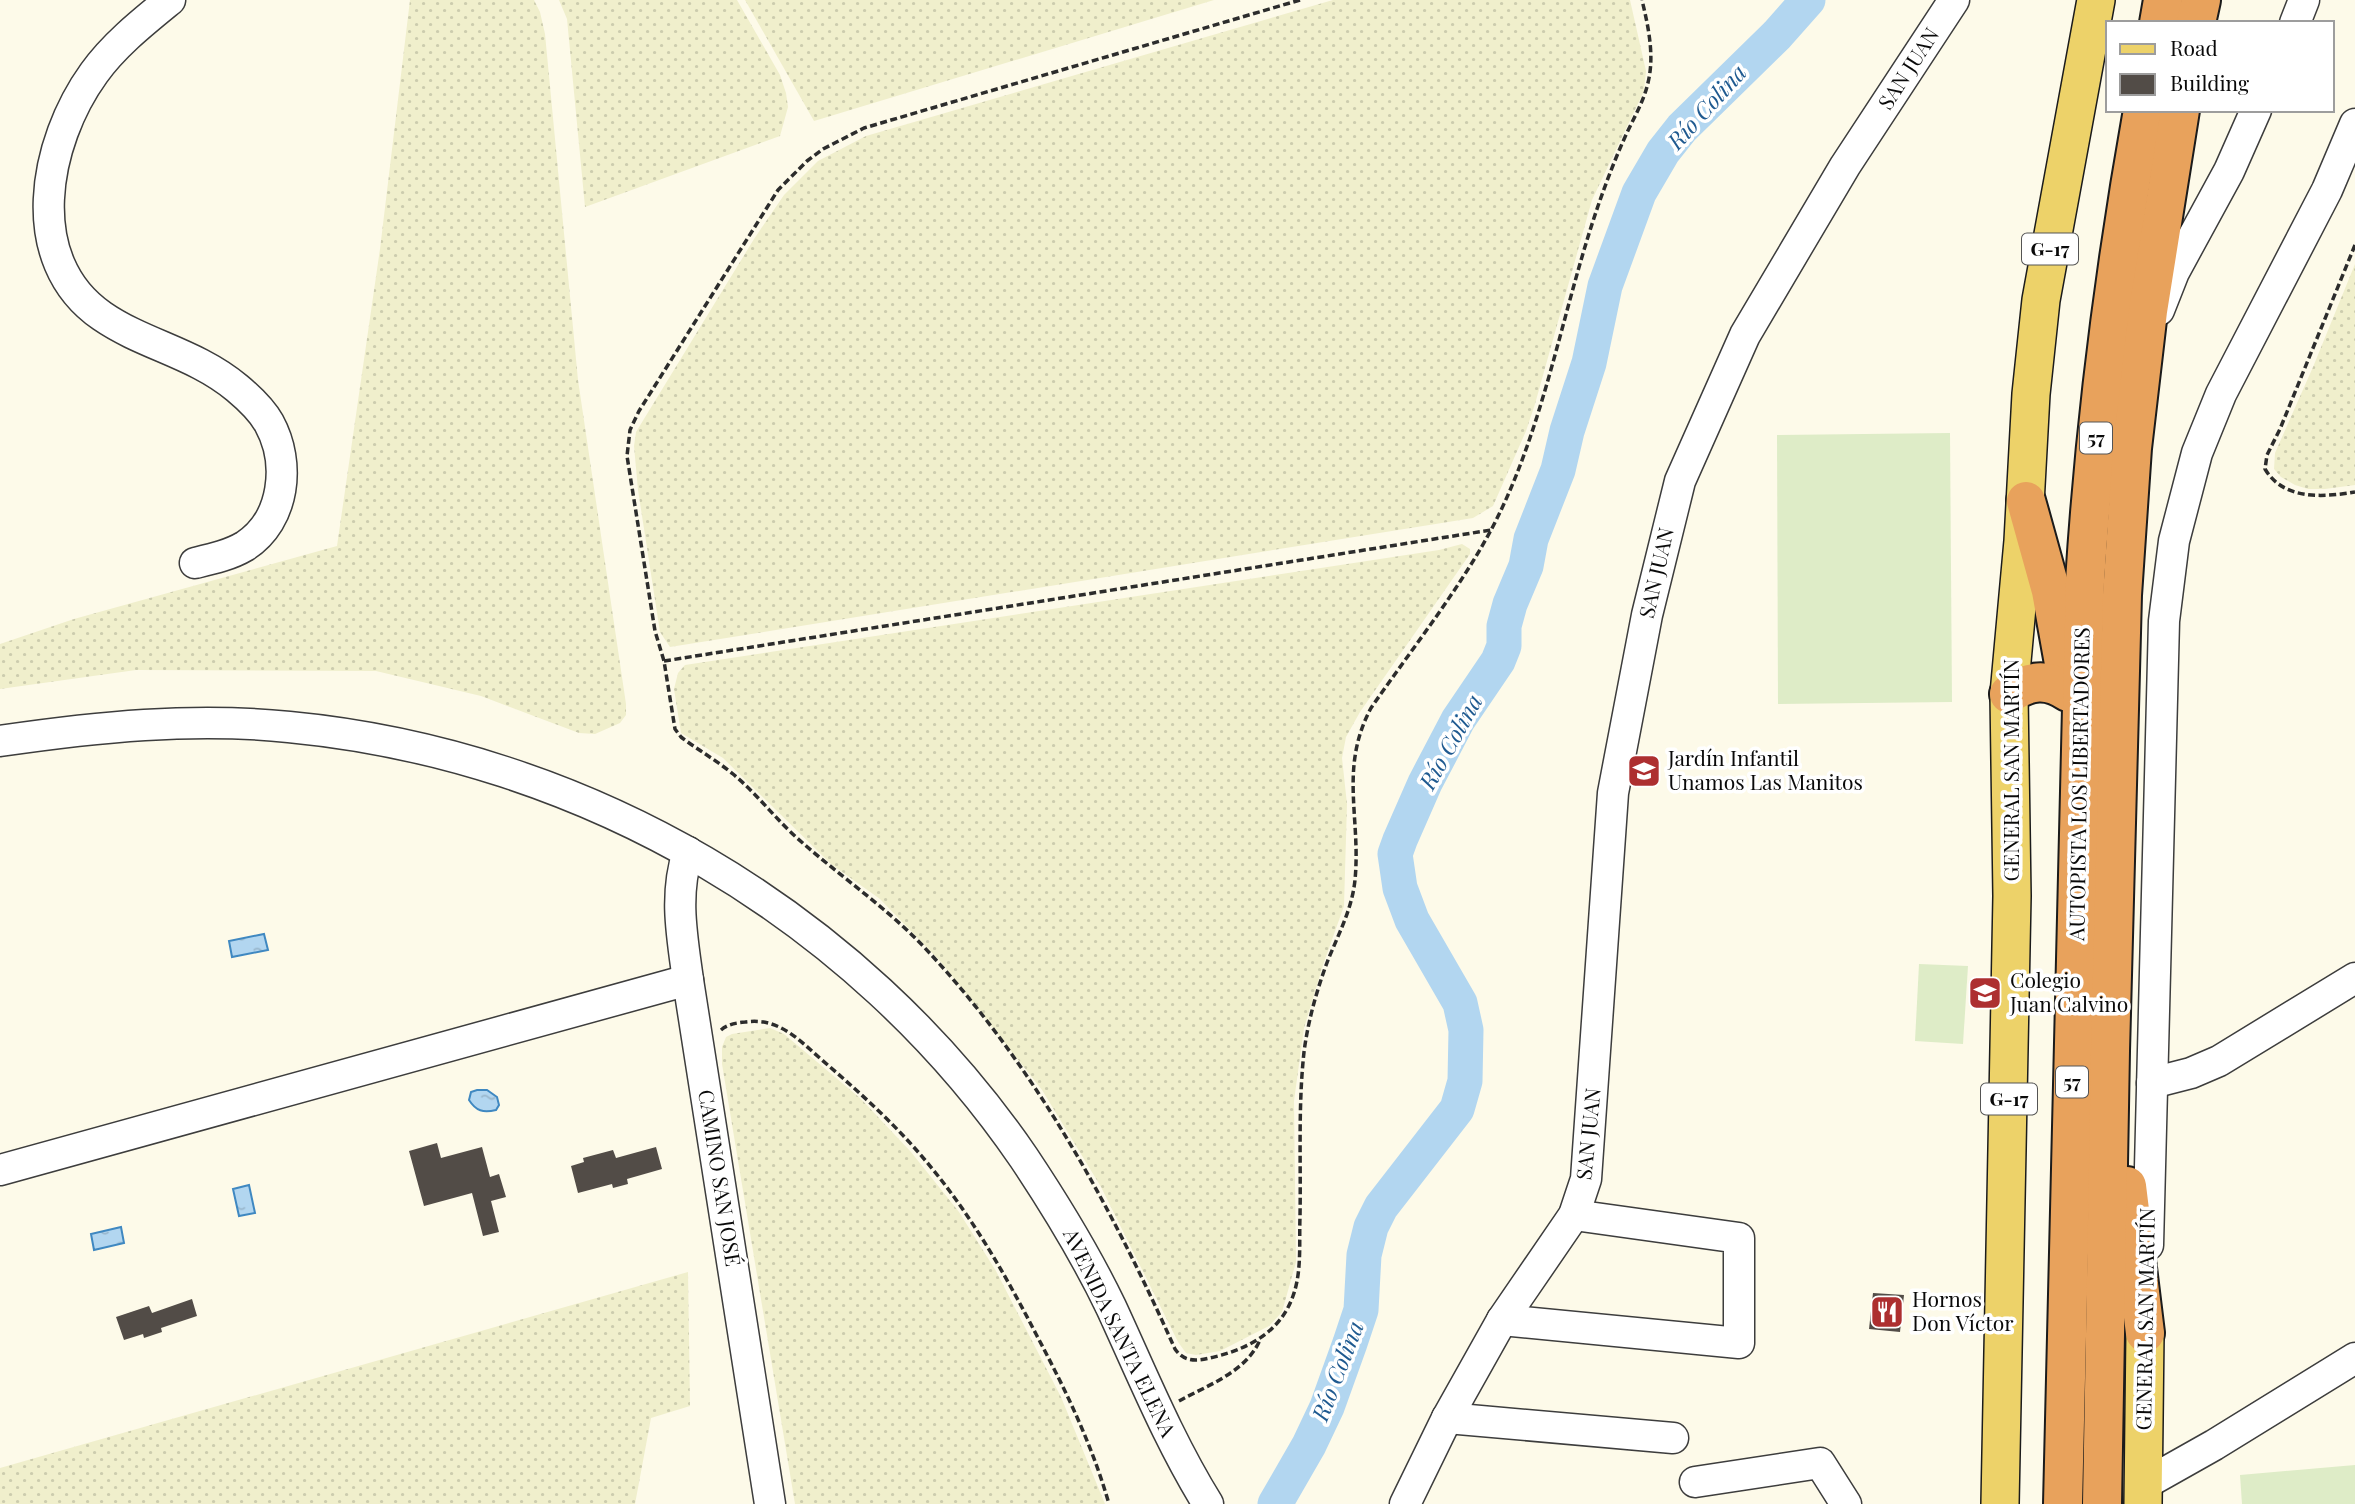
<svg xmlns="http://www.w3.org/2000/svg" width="2355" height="1504" viewBox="0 0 2355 1504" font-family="'Playfair Display',serif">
  <defs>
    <pattern id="farmland-dots" width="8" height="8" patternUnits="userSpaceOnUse" patternTransform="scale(1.75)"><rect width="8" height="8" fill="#f0efcc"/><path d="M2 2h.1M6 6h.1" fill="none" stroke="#ccccae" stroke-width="1.8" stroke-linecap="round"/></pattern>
    <pattern id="water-ripples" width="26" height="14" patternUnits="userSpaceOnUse" patternTransform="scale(1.75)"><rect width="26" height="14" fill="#b2d6f0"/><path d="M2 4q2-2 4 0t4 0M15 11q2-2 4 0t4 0" fill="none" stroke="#98b6cc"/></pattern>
  </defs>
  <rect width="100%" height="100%" fill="#fdfae9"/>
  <g fill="url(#farmland-dots)">
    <path d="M410,0H534L540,12L545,34L578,380L626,704V715L620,723L595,734L579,733L481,696L376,671L136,670L0,689V644L74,619L337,546L380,249Z"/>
    <path d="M559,0H737L780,75L786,93L788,107L780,136L585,207L567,19Z"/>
    <path d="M745,0H1214L814,121Z"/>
    <path d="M1333,0H1630L1646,71L1644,91L1592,200L1535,404L1526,431L1493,506L1473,518L670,647L660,632L638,490L634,446L636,432L754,239L784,195L818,161L866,136Z"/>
    <path d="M2355,264V485L2325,489H2308L2295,485L2281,477L2274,469L2275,453L2313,367Z"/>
    <path d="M1462,544L1470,549V554L1360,712L1346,737L1342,758L1347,804L1344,906L1323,965L1304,1028L1294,1101L1296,1262L1282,1312L1269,1326L1220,1351L1196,1355L1186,1353L1178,1342L1101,1187L1042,1090L940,961L880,899L831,864L723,758L681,733L674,689L678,673L685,665L1439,550Z"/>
    <path d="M770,1028L784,1034L861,1099L911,1152L959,1212L996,1271L1061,1397L1105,1504H795L722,1064V1047L726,1037L732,1034Z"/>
    <path d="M688,1272L690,1406L651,1418L635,1504H0V1468Z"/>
  </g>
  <g fill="#deecc7">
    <path d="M1950,433L1952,702L1778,704L1777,435Z"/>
    <path d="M1919,964L1968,966L1963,1044L1915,1041Z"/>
    <path d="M2355,1465V1504H2242L2240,1475Z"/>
  </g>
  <g fill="url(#water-ripples)" stroke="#3f88c1" stroke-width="2">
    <path d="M264,934L268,950L232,957L229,941Z"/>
    <path d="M477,1090H487L497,1097L499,1105L496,1110C483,1113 476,1111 469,1100L471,1092Z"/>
    <path d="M249,1185L255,1213L239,1216L233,1189Z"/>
    <path d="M121,1227L124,1243L94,1250L91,1234Z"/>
  </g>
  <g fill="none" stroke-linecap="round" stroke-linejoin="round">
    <path stroke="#b2d6f0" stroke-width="35" d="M1275,1504L1309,1445L1327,1407L1350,1343L1361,1310L1364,1255L1371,1227L1381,1207L1457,1109L1465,1081L1466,1030L1460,1003L1412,920L1400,888L1395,854L1400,840L1425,783L1458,720L1498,661L1504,646V626L1510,604L1526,566L1531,539L1558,470L1567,431L1589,363L1605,286L1639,193L1663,152L1682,128L1777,35L1808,0"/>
  </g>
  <g fill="#524c47">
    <path d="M437,1143L441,1158L482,1147L490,1177L499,1174L506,1197L491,1201L499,1232L483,1236L472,1193L424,1206L409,1151Z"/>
    <path d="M656,1147L662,1169L627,1179L628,1184L613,1188L612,1184L578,1193L571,1166L584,1162L583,1158L613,1150L616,1158Z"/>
    <path d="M1873,1293L1904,1295L1900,1332L1869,1329Z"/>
    <path d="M192,1299L197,1316L161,1328L162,1332L144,1338L143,1334L124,1340L116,1317L149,1306L152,1313Z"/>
  </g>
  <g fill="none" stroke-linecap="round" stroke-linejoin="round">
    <defs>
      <g id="minor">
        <path d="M170,0C143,22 114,45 94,73C44,142 21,260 102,316C144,345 195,353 237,388C249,398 261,409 269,423C291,463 285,520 245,546C230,555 212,559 195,563"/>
        <path d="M2295,23L2304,0"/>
        <path d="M2159,310L2174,272L2229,171L2256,110"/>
        <path d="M0,741C96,727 193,717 289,727C583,755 857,914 1024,1158C1056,1206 1086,1255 1111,1307C1142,1374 1169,1441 1208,1504"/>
        <path d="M688,852C674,895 682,936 688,980L770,1504"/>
        <path d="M2152,1083L2191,1073L2219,1061L2355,978"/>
        <path d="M0,1170L688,980"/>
        <path d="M2148,1245L2164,621L2174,541L2197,453L2221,394L2327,190L2355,124"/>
        <path d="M1502,1320L1739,1343V1238L1574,1215"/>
        <path d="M1447,1418L1673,1438"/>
        <path d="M1695,1482L1820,1463L1846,1504"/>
        <path d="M2143,1485L2214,1445L2355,1358"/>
        <path d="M1405,1504L1447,1418L1502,1320L1574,1215L1586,1179L1613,793L1647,615L1680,481L1745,335L1845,166L1954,0"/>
      </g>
      <g id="major">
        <path d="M2000,1504L2012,896L2009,694L2023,541L2031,394L2041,300L2096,0"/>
        <path d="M2143,1504L2145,1333"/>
      </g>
      <g id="highway">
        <path d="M2159,23L2163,0"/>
        <path d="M2196,23L2201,0"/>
        <path d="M2026,501L2051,591L2065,669"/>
        <path d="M2009,694C2029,680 2048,678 2068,692"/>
        <path d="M2127,1186L2145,1333"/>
        <path d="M2063,1504L2085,582C2095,423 2115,267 2143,110"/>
        <path d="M2102,1504L2110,1051L2122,595L2132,448L2148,311L2180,110"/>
      </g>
    </defs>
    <use href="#minor" stroke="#3d3d3d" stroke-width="33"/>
    <use href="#major" stroke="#1b1b1b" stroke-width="40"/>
    <use href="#highway" stroke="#1b1b1b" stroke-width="42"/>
    <g stroke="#2c2c2c" stroke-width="3.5" stroke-dasharray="7 3.5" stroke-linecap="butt">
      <path d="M1300,0L864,128L823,149L807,161L778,190L639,411L630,430L627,456L655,631L664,661L675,729L681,737C698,750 716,760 733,774C756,793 774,817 796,837C838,875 885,906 924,947C1034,1064 1110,1204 1175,1349C1186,1365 1202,1360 1218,1356C1252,1347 1281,1330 1293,1296C1302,1271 1299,1243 1300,1217C1301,1162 1298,1107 1304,1052C1308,1021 1317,989 1328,960C1339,933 1352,909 1355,880C1361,817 1339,768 1371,708C1411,650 1456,594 1490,532C1544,431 1561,314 1598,206C1606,183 1615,159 1625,137C1634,117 1645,100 1649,78C1654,53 1648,25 1642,0"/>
      <path d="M2355,245L2280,429L2267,455L2265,469C2284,501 2324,497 2355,492"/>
      <path d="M664,661L1491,530"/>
      <path d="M721,1030C728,1024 736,1023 745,1022C779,1017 799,1040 822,1060C859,1092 894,1123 925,1160C970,1213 1004,1272 1036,1334C1065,1389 1092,1444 1109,1504"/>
      <path d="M1179,1401C1208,1385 1246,1372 1260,1340"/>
    </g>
    <use href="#minor" stroke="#fff" stroke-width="30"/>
    <use href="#major" stroke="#edd269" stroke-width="37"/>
    <use href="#highway" stroke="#e8a25c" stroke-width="38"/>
  </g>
  <defs>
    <symbol id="school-square" viewBox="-11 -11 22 22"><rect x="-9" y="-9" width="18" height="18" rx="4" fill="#ad2f30" stroke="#fff"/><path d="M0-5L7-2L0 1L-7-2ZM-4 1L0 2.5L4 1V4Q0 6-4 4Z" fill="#fff"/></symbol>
    <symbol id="restaurant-square" viewBox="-11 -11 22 22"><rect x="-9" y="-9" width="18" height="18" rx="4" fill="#ad2f30" stroke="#fff"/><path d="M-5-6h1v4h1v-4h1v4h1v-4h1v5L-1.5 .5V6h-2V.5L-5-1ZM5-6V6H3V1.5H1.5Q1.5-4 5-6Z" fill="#fff"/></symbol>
  </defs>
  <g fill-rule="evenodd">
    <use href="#school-square" x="1625" y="752" width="38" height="38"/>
    <use href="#school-square" x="1966" y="974" width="38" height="38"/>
    <use href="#restaurant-square" x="1868" y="1293" width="38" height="38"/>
  </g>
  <g text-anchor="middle" stroke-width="7" stroke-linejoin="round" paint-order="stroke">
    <g fill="#fff" stroke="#545454" stroke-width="2">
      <rect x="2022" y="233.5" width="56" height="31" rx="5"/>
      <rect x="2080" y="422.5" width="32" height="31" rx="5"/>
      <rect x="2056" y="1066.5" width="32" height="31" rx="5"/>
      <rect x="1981" y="1083.5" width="56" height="31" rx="5"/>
    </g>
    <g font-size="19" font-weight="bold" fill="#0a0a0a">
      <text x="2050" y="256">G-17</text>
      <text x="2096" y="445">57</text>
      <text x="2072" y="1089">57</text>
      <text x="2009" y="1106">G-17</text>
    </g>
    <g font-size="21" fill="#0a0a0a" stroke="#fff">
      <text transform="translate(1909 69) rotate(-57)" y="7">SAN JUAN</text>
      <text transform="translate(1657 573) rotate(-77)" y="7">SAN JUAN</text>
      <text transform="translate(2012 770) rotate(-90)" y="7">GENERAL SAN MARTÍN</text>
      <text transform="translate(2080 784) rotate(-89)" y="7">AUTOPISTA LOS LIBERTADORES</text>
      <text transform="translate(1589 1134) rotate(-84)" y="7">SAN JUAN</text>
      <text transform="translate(719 1178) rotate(81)" y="7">CAMINO SAN JOSÉ</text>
      <text transform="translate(2146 1319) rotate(-89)" y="7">GENERAL SAN MARTÍN</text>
      <text transform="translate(1119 1333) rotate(64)" y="7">AVENIDA SANTA ELENA</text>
    </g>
    <g font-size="21" fill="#0a0a0a" stroke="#fff" text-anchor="start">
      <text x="1668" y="766">Jardín Infantil<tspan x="1668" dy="24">Unamos Las Manitos</tspan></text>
      <text x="2010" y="988">Colegio<tspan x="2010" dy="24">Juan Calvino</tspan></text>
      <text x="1912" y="1307">Hornos<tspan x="1912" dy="24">Don Víctor</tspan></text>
    </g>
    <g font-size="23" font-style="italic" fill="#1f5a90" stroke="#fff">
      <text transform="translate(1707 107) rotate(-48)" y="8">Río Colina</text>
      <text transform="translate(1451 742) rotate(-61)" y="8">Río Colina</text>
      <text transform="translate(1338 1371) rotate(-69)" y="8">Río Colina</text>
    </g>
  </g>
  <rect x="2106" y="21" width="228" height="91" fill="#ffffff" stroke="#9d9d9d" stroke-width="2"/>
  <rect x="2120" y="44" width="35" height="10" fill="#edd269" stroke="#9d9d9d" stroke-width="2"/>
  <text x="2170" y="56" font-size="21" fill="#0a0a0a">Road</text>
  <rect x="2120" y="74" width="35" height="21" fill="#524c47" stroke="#9d9d9d" stroke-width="2"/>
  <text x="2170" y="91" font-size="21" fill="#0a0a0a">Building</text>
</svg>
